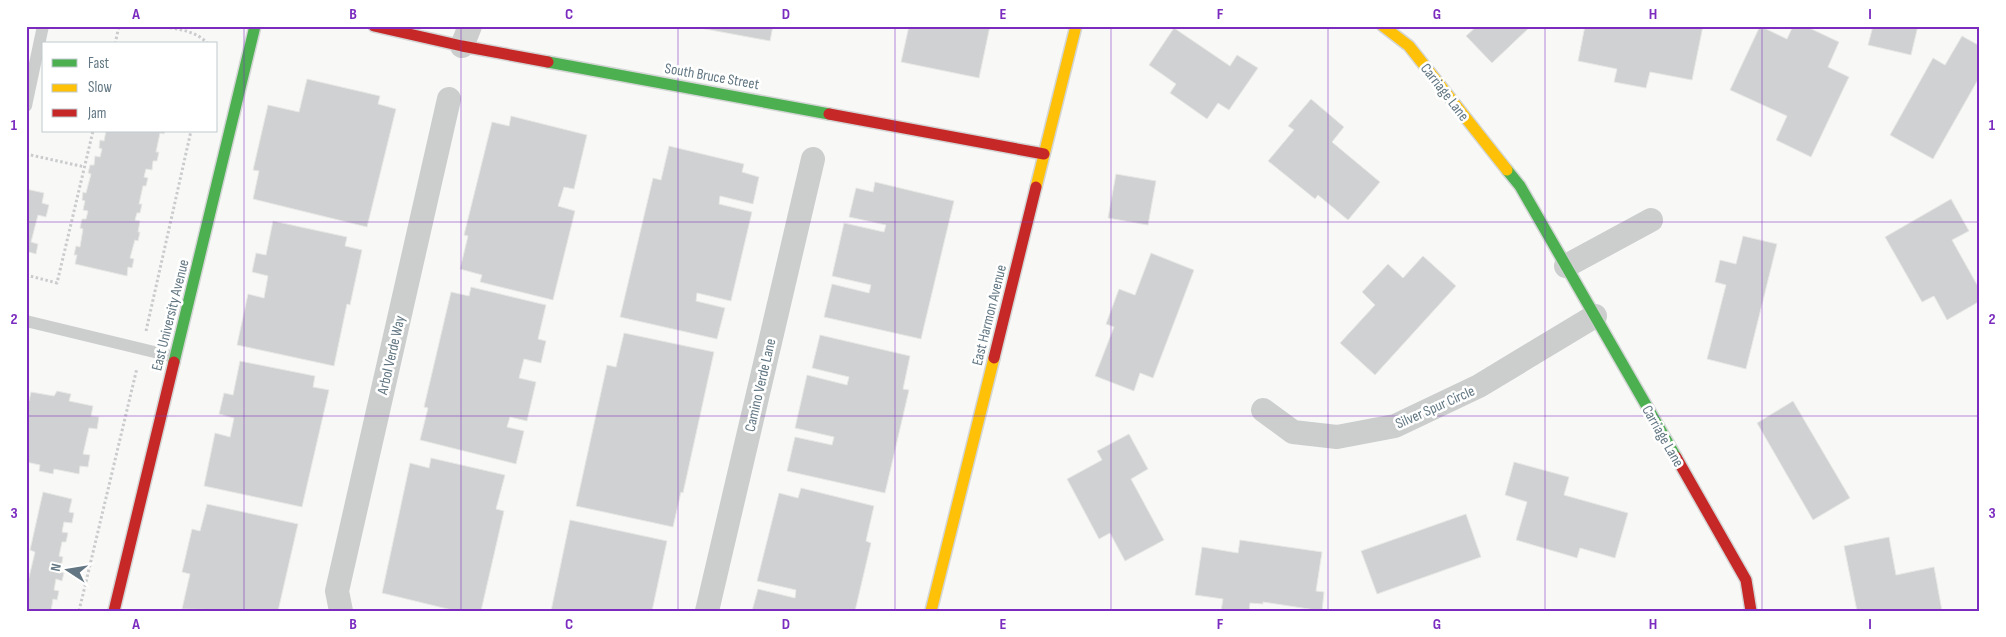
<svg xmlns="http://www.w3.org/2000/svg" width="2006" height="637" viewBox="0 0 2006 637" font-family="'Sofia Sans Condensed',sans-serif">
  <rect width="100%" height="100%" fill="#f8f8f7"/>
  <g fill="#cfd1d2" stroke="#e8e8e6">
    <path d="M689,26H773L770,41Z"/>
    <path d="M909,26H990L979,78L901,62Z"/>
    <path d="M1477,26H1531L1492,63L1466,36Z"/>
    <path d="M1585,26H1703L1692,80L1650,72L1646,88L1614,82L1617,69L1578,61Z"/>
    <path d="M1760,26L1787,39L1793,26H1805L1839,42L1828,67L1849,77L1811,157L1776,140L1787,116L1730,90Z"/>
    <path d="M1873,26H1918L1911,55L1868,45Z"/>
    <path d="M1174,28L1230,66L1237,55L1258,68L1229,110L1218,103L1207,119L1170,93L1176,84L1149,65Z"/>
    <path d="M1962,36L1980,46V76L1933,159L1890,135L1933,58L1945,65Z"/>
    <path d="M307,79L380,96L378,104L396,109L367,227L253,199L259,171L253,170L268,105L299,112Z"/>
    <path d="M1311,99L1344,127L1332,142L1380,182L1348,220L1318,195L1315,199L1268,161L1294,130L1288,126Z"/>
    <path d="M511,116L587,135L574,189L564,187L558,206L575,211L553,300L480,282L482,275L460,269L468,236L464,235L492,122L509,126Z"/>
    <path d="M106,131H165L164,134L160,133L156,152H159L157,161H153L152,170L146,169L144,177L148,178L146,186H143L139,204H142L140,213H137L135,220L140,221L138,232H140L138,241L135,240L130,258L134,259L132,268L128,267L127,276L75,264L77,255H74L76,246L80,247L83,229L80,228L82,219H86L88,211L83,210L85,201L82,200L83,192L86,193L91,174L88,173L90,165H94L95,156L100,157L102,149L99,148L100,140L104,141Z"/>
    <path d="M669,146L744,164L742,172L759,177L753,204L720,196L719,204L752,212L731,301L697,293L696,301L725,308L717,339L620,317L653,178L661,180Z"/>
    <path d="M1116,174L1156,181L1148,225L1108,218Z"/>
    <path d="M875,182L954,201L921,339L824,317L832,284L869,293L871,285L832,276L844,223L884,232L886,225L849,217L856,188L873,192Z"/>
    <path d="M26,189L44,193L42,203L49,205L46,217L38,215L31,242L38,244L36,254L29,252L26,261Z"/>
    <path d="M1951,199L1969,231L1952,240L1980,290V301L1947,320L1934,296L1922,302L1885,237Z"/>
    <path d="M273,221L347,237L345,246L362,250L350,305L347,304L334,366L237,345L248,294L264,298L268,276L252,272L256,253L266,255Z"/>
    <path d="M1743,236L1777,244L1746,369L1707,359L1726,285L1715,282L1720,260L1736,264Z"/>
    <path d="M1151,253L1194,270L1153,378L1140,373L1134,391L1095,376L1114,327L1106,324L1119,289L1135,295Z"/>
    <path d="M1423,256L1456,286L1375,375L1340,343L1375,305L1362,292L1388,264L1403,278Z"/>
    <path d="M471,287L546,305L538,339L546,341L541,363L524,359L519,378L536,382L527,421L510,417L507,427L524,431L516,464L420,440L428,408L424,407L451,292L469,296Z"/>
    <path d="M624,333L714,352L683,493L681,492L673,527L576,506L607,365L616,367Z"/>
    <path d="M820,335L910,356L903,389L909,390L885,493L787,471L795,437L832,445L834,437L795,428L807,375L847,385L849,377L812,368Z"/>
    <path d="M240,361L315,376L313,387L329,390L302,507L204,486L215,433L230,437L234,418L219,414L224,393L233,395Z"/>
    <path d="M57,391L71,394L69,401L93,406L91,416L99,417L97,429L89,428L83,454L90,455L88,467L80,466L79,474L54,469L53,474L39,471L40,465L26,462V401H29L31,392L54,396Z"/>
    <path d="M1793,401L1850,498L1813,520L1757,423Z"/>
    <path d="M1129,434L1148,469L1131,479L1164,540L1125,561L1110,533L1099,539L1067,479L1102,460L1097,451Z"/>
    <path d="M431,458L505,475L496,509L504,511L481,611H456L382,593L410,463L429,468Z"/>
    <path d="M1514,462L1569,477L1564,495L1628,513L1615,558L1580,548L1577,558L1516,540L1527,502L1505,495Z"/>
    <path d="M801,488L874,506L866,541L871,543L855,611H752L758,589L795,598L796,590L757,581L779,493L798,498Z"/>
    <path d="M43,492L72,499L69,512L74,513L72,523L64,522L62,532L68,533L66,542H62L59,556L63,557L60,572L64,573L62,581L56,579L54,590L59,591L57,600L53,599L51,611H34L26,609V590L35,552L30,550Z"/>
    <path d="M207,504L298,524L278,611L182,609L190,574L182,572L192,529L200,531Z"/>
    <path d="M1466,514L1481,557L1377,594L1361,551Z"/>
    <path d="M570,520L667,541L652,611H551Z"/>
    <path d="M1889,537L1896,575L1934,567L1942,611H1857L1844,546Z"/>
    <path d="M1240,540L1322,552L1316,591L1324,592L1322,611L1263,602V604L1250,603L1249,611H1221L1223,599L1195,595L1202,547L1238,553Z"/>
  </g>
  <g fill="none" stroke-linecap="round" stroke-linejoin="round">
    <defs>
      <g id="fast">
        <path d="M548,62L829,114"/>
        <path d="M1507,170L1520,186L1676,457"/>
        <path d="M174,362L255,26"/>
      </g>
      <g id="slow">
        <path d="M1383,26L1409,46L1507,170"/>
        <path d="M1036,187L1076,26"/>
        <path d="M931,611L994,358"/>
      </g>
      <g id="jam">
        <path d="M374,26L462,46L548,62"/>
        <path d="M829,114L1044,154"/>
        <path d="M994,358L1036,187"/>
        <path d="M1676,457L1746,580L1751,611"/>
        <path d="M114,611L174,362"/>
      </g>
    </defs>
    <use href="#fast" stroke="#d4d6d6" stroke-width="14"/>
    <use href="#slow" stroke="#d4d6d6" stroke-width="14"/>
    <use href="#jam" stroke="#d4d6d6" stroke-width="14"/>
    <g stroke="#cacbcc" stroke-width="3" stroke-dasharray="2.5 2.5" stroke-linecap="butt">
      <path d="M160,26C176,29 196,30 208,44"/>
      <path d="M115,44L119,26"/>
      <path d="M26,154L85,167"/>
      <path d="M26,275L57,283L93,131"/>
      <path d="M146,331L191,131"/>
      <path d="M79,611L137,368"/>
    </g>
    <g stroke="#cccece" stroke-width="12">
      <path d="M26,106L43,26"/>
      <path d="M26,321L175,357"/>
    </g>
    <g stroke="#cccece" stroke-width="24">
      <path d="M462,46L470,26"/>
      <path d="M1566,266L1651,220"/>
      <path d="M1263,410L1293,432L1337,437L1395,426L1479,386L1595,316"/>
      <path d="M341,611L337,591L449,99"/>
      <path d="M707,611L813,159"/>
    </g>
    <use href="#fast" stroke="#4caf50" stroke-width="11"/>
    <use href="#slow" stroke="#ffc107" stroke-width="11"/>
    <use href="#jam" stroke="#c62828" stroke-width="11"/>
  </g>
  <path fill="none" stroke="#7b2cbf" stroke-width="1" stroke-opacity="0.55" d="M244,26V611M461,26V611M678,26V611M895,26V611M1111,26V611M1328,26V611M1545,26V611M1762,26V611M26,222H1980M26,416H1980"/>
  <g text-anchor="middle" stroke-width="5" stroke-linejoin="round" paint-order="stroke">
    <g font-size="15" fill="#627783" stroke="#fff">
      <text transform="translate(712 76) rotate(10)" y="5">South Bruce Street</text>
      <text transform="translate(1445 92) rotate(52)" y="5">Carriage Lane</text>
      <text transform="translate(170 315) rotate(-76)" y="5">East University Avenue</text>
      <text transform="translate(989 315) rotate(-76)" y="5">East Harmon Avenue</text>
      <text transform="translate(391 355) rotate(-77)" y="5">Arbol Verde Way</text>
      <text transform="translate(760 385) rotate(-77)" y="5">Camino Verde Lane</text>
      <text transform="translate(1435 407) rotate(-24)" y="5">Silver Spur Circle</text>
      <text transform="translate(1663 436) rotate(60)" y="5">Carriage Lane</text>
    </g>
  </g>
  <rect width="2006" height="637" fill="none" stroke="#ffffff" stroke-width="55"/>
  <rect x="42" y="42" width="175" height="90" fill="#ffffff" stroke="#c0c9cd"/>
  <rect x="52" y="59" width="25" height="8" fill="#4caf50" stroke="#c0c9cd"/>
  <text x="88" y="68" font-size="15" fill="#627783">Fast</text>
  <rect x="52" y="84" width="25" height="8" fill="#ffc107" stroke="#c0c9cd"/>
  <text x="88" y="92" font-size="15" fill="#627783">Slow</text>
  <rect x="52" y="109" width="25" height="8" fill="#c62828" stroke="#c0c9cd"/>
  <text x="88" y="118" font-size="15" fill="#627783">Jam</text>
  <g transform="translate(68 570) rotate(282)" stroke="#ffffff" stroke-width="4" paint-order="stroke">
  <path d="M0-4L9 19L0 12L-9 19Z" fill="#627783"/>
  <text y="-8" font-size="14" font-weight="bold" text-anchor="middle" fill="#627783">N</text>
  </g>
  <rect x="28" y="28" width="1950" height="582" fill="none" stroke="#7b2cbf" stroke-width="2"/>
  <g font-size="16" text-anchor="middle" font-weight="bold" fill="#7b2cbf">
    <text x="136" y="19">A</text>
    <text x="353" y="19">B</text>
    <text x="569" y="19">C</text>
    <text x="786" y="19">D</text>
    <text x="1003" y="19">E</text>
    <text x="1220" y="19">F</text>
    <text x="1437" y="19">G</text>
    <text x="1653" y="19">H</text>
    <text x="1870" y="19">I</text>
    <text x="14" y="130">1</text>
    <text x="1992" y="130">1</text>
    <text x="14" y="324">2</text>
    <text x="1992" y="324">2</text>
    <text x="14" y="518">3</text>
    <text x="1992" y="518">3</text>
    <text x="136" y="629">A</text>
    <text x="353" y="629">B</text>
    <text x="569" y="629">C</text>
    <text x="786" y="629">D</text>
    <text x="1003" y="629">E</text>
    <text x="1220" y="629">F</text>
    <text x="1437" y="629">G</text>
    <text x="1653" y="629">H</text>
    <text x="1870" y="629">I</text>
  </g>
</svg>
